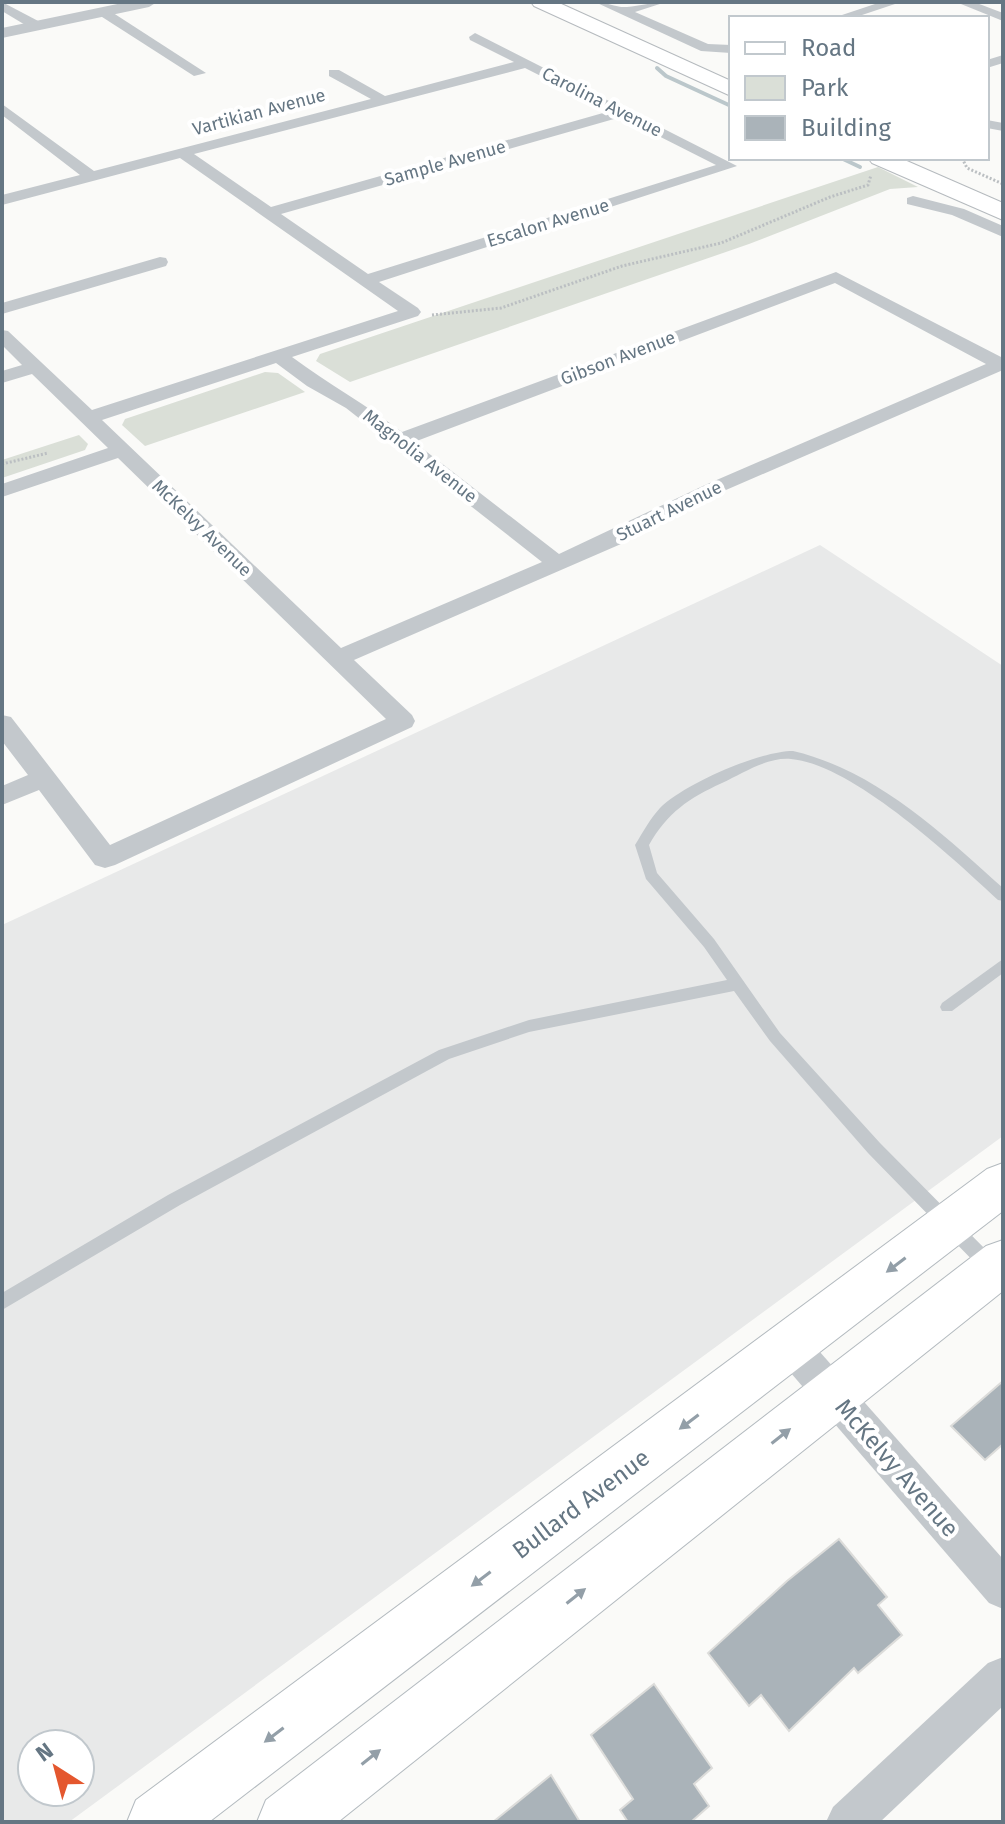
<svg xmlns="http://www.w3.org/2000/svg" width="1005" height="1824" viewBox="0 0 1005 1824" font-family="'Fira Sans',sans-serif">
  <rect width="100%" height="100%" fill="#fafaf8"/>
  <path fill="#e8e9e9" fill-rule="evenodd" d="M820,545L1003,666V1136L69,1822H2V925ZM32,1744H80V1792H32Z"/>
  <g fill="#dadfd7">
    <path d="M878,167L918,187L890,189L749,244L350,382L316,361L320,354Z"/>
    <path d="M265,372L278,373L305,392L145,446L122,425L125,419Z"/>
    <path d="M79,435L88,444L85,450L2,478V460Z"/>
  </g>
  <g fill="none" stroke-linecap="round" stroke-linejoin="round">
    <g stroke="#bbc7cb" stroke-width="4">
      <path d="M657,68L666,76L731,106"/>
      <path d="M841,158L860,167"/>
    </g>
  </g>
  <g fill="#aab3b9" stroke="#dcdcda" stroke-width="2">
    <path d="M1003,1381V1444L985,1460L951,1426Z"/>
    <path d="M839,1539L887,1597L878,1605L902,1635L858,1673L854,1668L789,1731L761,1695L749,1706L708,1653L787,1581Z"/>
    <path d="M654,1684L712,1768L694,1784L709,1806L691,1822H628L620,1810L633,1799L591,1735Z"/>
    <path d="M551,1775L580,1822H493Z"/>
  </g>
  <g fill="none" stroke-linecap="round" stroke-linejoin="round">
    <defs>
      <g id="secondary">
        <path d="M1003,1163V1211L209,1822H127L136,1800L987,1169Z"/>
        <path d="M1003,1240V1291L338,1822H257L266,1800L986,1246Z"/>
      </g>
      <g id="primary">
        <path d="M531,2H557L731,81V96L534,6Z"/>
        <path d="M868,158H900L1003,203V220L872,163Z"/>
      </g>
    </defs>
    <use href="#secondary" stroke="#b3babf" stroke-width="2"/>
    <use href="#primary" stroke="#b5babe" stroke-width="2"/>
    <g stroke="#bbbfc2" stroke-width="3" stroke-dasharray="2 2" stroke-linecap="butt">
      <path d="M962,158L967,168L1003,184"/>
      <path d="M432,315L501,308L622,266L721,243L830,197L868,185L871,175"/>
      <path d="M2,464L48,453"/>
    </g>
    <g fill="#c3c8cc" fill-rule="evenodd">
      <path d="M793,751C875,770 942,833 1003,888V901L998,900C953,858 852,764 791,759C767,757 743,773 722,783C689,798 667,813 649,845L657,873L714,939L780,1033L880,1143L996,1260L999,1266L996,1272L990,1274L984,1272L868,1153L770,1041L734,991L529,1032L449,1059L180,1205L2,1310V1293L168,1195L439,1050L529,1020L727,980L704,947L646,879L635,845C643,832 650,819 660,808C684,784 759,751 793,751Z"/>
      <path d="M1003,959V973L952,1011H942L940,1007L942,1003Z"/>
    </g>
    <g fill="#c3c8cc" fill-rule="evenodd">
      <path d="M2,2L42,23L43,26L32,29L2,11Z"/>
      <path d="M595,2C606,2 617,8 627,7C640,6 652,2 666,2L635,12L708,44L731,45V53L701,51Z"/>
      <path d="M881,2H901L853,18H833Z"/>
      <path d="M956,2H974L1003,13V21Z"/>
      <path d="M103,8L107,9L206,73L194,76L99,15L97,12Z"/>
      <path d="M475,33L737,166L379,282L418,308L421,312L418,316L292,357C328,384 367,405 402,432L836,272L1003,358V370L719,493L621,544L354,660L412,715L415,721L412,727L115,865L105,868L95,865L39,790L2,805V786L28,775L2,741V715L11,717L110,845L386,719L118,458L2,497V484L108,448L32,374L2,383V371L22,365L2,345V330L8,331L92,410L398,311L180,158L2,205V195L80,175L2,115V104L94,171L371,99L329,76V70H339L385,96L514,62L470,40L469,37ZM525,68L610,111L271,207L194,154ZM621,117L716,165L368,274L281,214ZM835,283L986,364L705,485L559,554L414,442ZM276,363L307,386L346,408L542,562L341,648L102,420Z"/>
      <path d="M1003,55V63L987,68V60Z"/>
      <path d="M987,120L1003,123V131L987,128Z"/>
      <path d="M913,196L964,209L1003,226V237L952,215L907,204V198Z"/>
      <path d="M160,257L166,258L168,262L166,266L2,314V303Z"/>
      <path d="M791,1329L804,1334L1003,1559V1609L989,1603L778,1358L773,1346L778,1334Z"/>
      <path d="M1003,1657V1706L880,1822H826L833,1807L988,1663Z"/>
    </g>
    <path fill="#c3c8cc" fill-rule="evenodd" d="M127,2H157L149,7L2,38V28Z"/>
    <use href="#secondary" fill="#fff" fill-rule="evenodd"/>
    <use href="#primary" fill="#fff" fill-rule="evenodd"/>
  </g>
  <defs><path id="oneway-solid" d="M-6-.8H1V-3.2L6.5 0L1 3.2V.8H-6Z" transform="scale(2)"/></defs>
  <g fill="#939fa8">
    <use href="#oneway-solid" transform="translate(896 1265) rotate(143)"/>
    <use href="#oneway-solid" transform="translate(689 1422) rotate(143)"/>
    <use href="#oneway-solid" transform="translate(781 1436) rotate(-38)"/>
    <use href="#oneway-solid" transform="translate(481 1579) rotate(143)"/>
    <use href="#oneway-solid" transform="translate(576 1596) rotate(-38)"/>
    <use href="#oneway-solid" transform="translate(274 1735) rotate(143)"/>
    <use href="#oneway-solid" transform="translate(371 1757) rotate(-38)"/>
  </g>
  <g text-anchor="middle" stroke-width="8" stroke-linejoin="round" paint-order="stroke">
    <g font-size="18" fill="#657683" stroke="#fff">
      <text transform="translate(602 102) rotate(27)" y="6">Carolina Avenue</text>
      <text transform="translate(259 112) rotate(-15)" y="6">Vartikian Avenue</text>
      <text transform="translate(445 163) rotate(-16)" y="6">Sample Avenue</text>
      <text transform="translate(548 223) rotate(-17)" y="6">Escalon Avenue</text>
      <text transform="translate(618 358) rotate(-21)" y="6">Gibson Avenue</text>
      <text transform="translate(420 456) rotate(38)" y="6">Magnolia Avenue</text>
      <text transform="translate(669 511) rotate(-26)" y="6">Stuart Avenue</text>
      <text transform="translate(202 528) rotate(44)" y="6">McKelvy Avenue</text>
    </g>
    <g font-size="24" fill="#657683" stroke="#fff">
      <text transform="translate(897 1468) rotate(49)" y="8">McKelvy Avenue</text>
      <text transform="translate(581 1504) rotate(-37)" y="8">Bullard Avenue</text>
    </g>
  </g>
  <rect width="1005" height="1824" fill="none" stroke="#657683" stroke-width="8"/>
  <rect x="729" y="16" width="260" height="144" fill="#ffffff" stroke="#c1c8cd" stroke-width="2"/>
  <rect x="745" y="42" width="40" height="12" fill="#ffffff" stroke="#c1c8cd" stroke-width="2"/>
  <text x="801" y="56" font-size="24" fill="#657683">Road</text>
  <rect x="745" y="76" width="40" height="24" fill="#dadfd7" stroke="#c1c8cd" stroke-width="2"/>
  <text x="801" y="96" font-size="24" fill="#657683">Park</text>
  <rect x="745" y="116" width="40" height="24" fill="#aab3b9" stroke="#c1c8cd" stroke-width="2"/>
  <text x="801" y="136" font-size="24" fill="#657683">Building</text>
  <g transform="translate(56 1768) rotate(324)"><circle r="38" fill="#ffffff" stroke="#c1c8cd" stroke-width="2"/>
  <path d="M0-6L14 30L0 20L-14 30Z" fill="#e4572e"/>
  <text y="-12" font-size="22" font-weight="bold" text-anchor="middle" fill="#657683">N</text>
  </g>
</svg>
